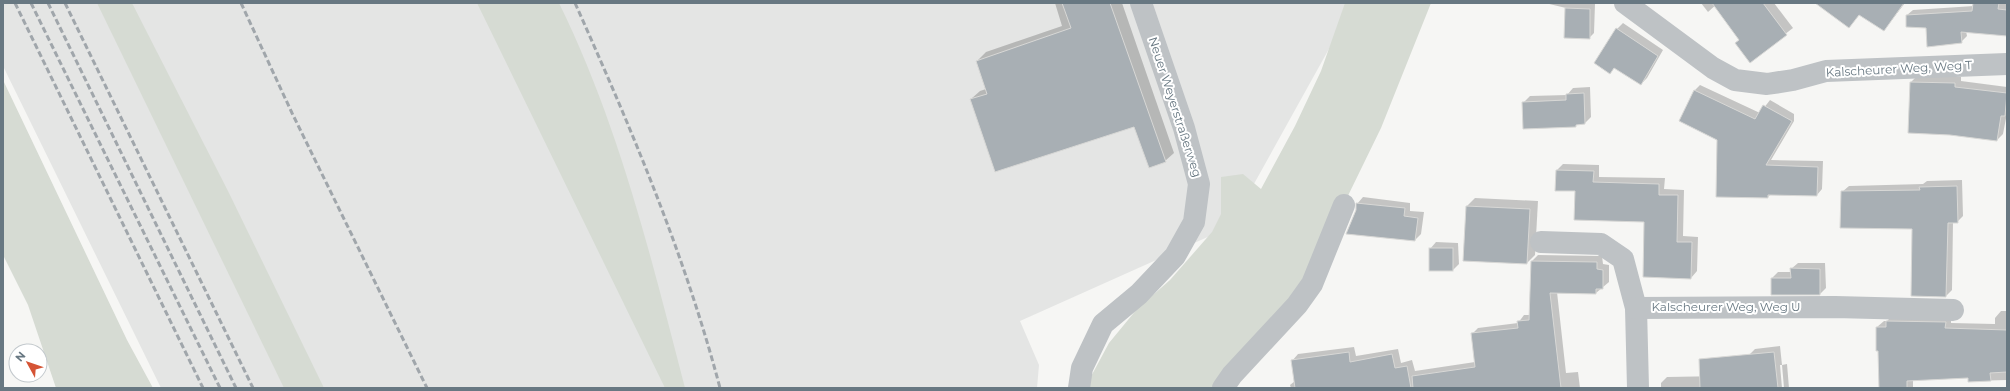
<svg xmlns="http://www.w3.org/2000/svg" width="2010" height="391" viewBox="0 0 2010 391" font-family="Montserrat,sans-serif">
  <rect width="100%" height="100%" fill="#f6f6f4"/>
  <path fill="#e4e5e4" d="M3,3H1347L1340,29L1230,227L1020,321L1039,365L1037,388H161L3,66Z"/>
  <g fill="#d6dbd3">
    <path d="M97,3H132L228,191L324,388H284Z"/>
    <path d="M477,3H559C619,125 651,257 685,388H665Z"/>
    <path d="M1345,3H1431L1381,128L1303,288L1213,388H1088V382L1109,343L1137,309L1170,280L1212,232L1221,214V177L1243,174L1261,189L1295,126L1321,71Z"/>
    <path d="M3,80L127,340L153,388H56L28,305L3,255Z"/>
  </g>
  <g fill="#0003">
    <path d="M1055,3H1122L1174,153L1165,161L1134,126L971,99L980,91L986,89L977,61L986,52L1062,26Z"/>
    <path d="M1545,3L1595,4L1594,33L1589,38L1565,37L1566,8Z"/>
    <path d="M1701,3H1718L1708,12Z"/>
    <path d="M1765,3H1774L1793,28L1750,61L1740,39L1739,24Z"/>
    <path d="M1834,3H1905L1884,30L1860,14L1849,27Z"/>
    <path d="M1974,3L2007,4V35L1966,31L1967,36L1961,42L1927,27L1907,15L1913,10L1974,6Z"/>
    <path d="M1623,23L1663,50L1647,78L1641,84L1615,67L1610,72L1617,29Z"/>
    <path d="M1917,76L1961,77V81L2007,87V113L2003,134L1997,140L1911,82Z"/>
    <path d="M1700,85L1760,113L1770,100L1794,114V121L1771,160L1823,161L1822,189L1817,195L1771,194L1768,197L1718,139L1680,121L1695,90Z"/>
    <path d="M1590,87L1591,117L1585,123H1578L1575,126L1524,102L1530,96L1567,95L1573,88Z"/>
    <path d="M1563,164L1599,165V177L1665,178L1664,189L1684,190L1683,236L1698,237L1697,271L1691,278L1645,221L1576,190H1556L1557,170Z"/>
    <path d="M1962,180L1963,216L1957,222H1953L1952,290L1946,296L1913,228L1842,192L1849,186L1923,184L1927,181Z"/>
    <path d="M1363,197L1410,203V211L1424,212L1421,234L1415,240L1357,210V204Z"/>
    <path d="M1475,198L1538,201L1535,255L1527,263L1467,206Z"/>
    <path d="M1436,242L1458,243L1459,264L1453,270L1430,249Z"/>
    <path d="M1538,255L1602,256L1603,264L1609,265V282L1596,293L1557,292L1566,373L1578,372L1580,388H1291L1290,385L1295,381L1292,361L1298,354L1354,347L1356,356L1398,349L1401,363L1412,360L1415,371L1475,362L1472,334L1478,328L1518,323L1524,315H1530L1532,261Z"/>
    <path d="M1798,263H1825L1826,288L1820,294L1772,278L1778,272H1792L1791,269Z"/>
    <path d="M2001,311H2007V380L1969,381V377L1913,380V388H1880L1877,327L1884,321H1887L1893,315L1951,316V323L1995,324V318Z"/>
    <path d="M1780,346L1782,365L1787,364L1789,388H1784L1782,365H1780L1782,388H1752L1749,355L1755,349Z"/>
    <path d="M1722,376V388H1661V383L1667,377Z"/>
  </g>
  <g fill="#a8afb4" stroke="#d8d8d6">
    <path d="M1062,3H1110L1166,162L1149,168L1134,127L995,172L970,99L987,94L976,61L1071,28Z"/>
    <path d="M1712,3H1763L1787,35L1750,63L1735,43L1739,40Z"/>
    <path d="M1815,3H1904L1884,31L1859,15L1849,28Z"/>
    <path d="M1973,3H1999L1998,9L2007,10V36L1961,32L1962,43L1927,47L1926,28L1906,27V15L1972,11Z"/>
    <path d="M1565,8L1590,9V39L1564,38Z"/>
    <path d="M1616,28L1658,56L1641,85L1614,68L1610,74L1594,63Z"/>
    <path d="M1910,82L1955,83V87L2007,93L2005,116H2001L1997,141L1950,135L1908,133Z"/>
    <path d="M1694,90L1755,119L1763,105L1792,121L1766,165L1818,167L1817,196L1768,195V198L1716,197L1717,140L1679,121Z"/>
    <path d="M1584,93L1585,124L1576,125V127L1523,129L1522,102L1566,100V94Z"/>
    <path d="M1556,170L1594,171L1593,182L1659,184V195H1678L1677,242H1692L1691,279L1643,277L1644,222L1574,220L1575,191H1555Z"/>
    <path d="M1957,186L1958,223H1948L1946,297L1911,296L1912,229L1840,228L1841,191L1920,190L1919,187Z"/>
    <path d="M1356,203L1405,208L1404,216L1418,218L1415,241L1346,234L1356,210Z"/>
    <path d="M1466,206L1530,209L1527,264L1463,261Z"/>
    <rect x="1429" y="248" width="24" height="23"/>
    <path d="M1531,261L1597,262V269L1603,270V289H1596V294L1550,293L1561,388H1413L1412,376L1475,367L1471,333L1518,328L1517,321L1529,320Z"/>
    <path d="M1790,268L1820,269V295H1771V278H1791Z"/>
    <path d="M1886,321L1946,322L1945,328L2007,330V372L1990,373L1991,381L1968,382V378L1907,381V388H1879L1878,351H1876V327H1886Z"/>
    <path d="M1349,352L1350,362L1392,354L1395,368L1407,366L1411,388H1295L1291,360Z"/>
    <path d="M1774,352L1778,388H1700L1699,359Z"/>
  </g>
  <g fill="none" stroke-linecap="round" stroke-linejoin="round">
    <g stroke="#bec2c5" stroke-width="22">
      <path d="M1625,3L1713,68L1735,80L1767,84L1793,80L1826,71L2007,64"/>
      <path d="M1541,242L1601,244L1623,259L1636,308L1638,388"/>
      <path d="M1636,308L1835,307L1953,310"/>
      <path d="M1079,388L1082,368L1103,324L1139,294L1175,256L1194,222L1199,184L1184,128L1141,3"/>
      <path d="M1223,388L1232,375L1297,305L1312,284L1344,205"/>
    </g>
    <g stroke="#a0a6ab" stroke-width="3" stroke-dasharray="6 3" stroke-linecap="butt">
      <path d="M15,3L203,388"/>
      <path d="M31,3L220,388"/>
      <path d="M48,3L236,388"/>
      <path d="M65,3L253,388"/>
      <path d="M241,3L292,113L427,388"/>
      <path d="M575,3C631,128 685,255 720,388"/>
    </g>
  </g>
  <g text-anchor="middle" stroke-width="4" stroke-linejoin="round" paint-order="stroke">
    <g font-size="12" fill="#687882" stroke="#fff">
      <text transform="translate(1899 69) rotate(-3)" y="4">Kalscheurer Weg, Weg T</text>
      <text transform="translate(1175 107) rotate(72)" y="4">Neuer Weyerstraßerweg</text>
      <text x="1726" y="311">Kalscheurer Weg, Weg U</text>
    </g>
  </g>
  <rect width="2010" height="391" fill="none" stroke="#687882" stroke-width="8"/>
  <g transform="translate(28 363) rotate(310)"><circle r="19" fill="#ffffff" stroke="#c3c9cd"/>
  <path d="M0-3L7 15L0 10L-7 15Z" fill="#d55435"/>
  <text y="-6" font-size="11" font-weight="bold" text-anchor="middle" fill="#687882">N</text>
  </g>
</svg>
